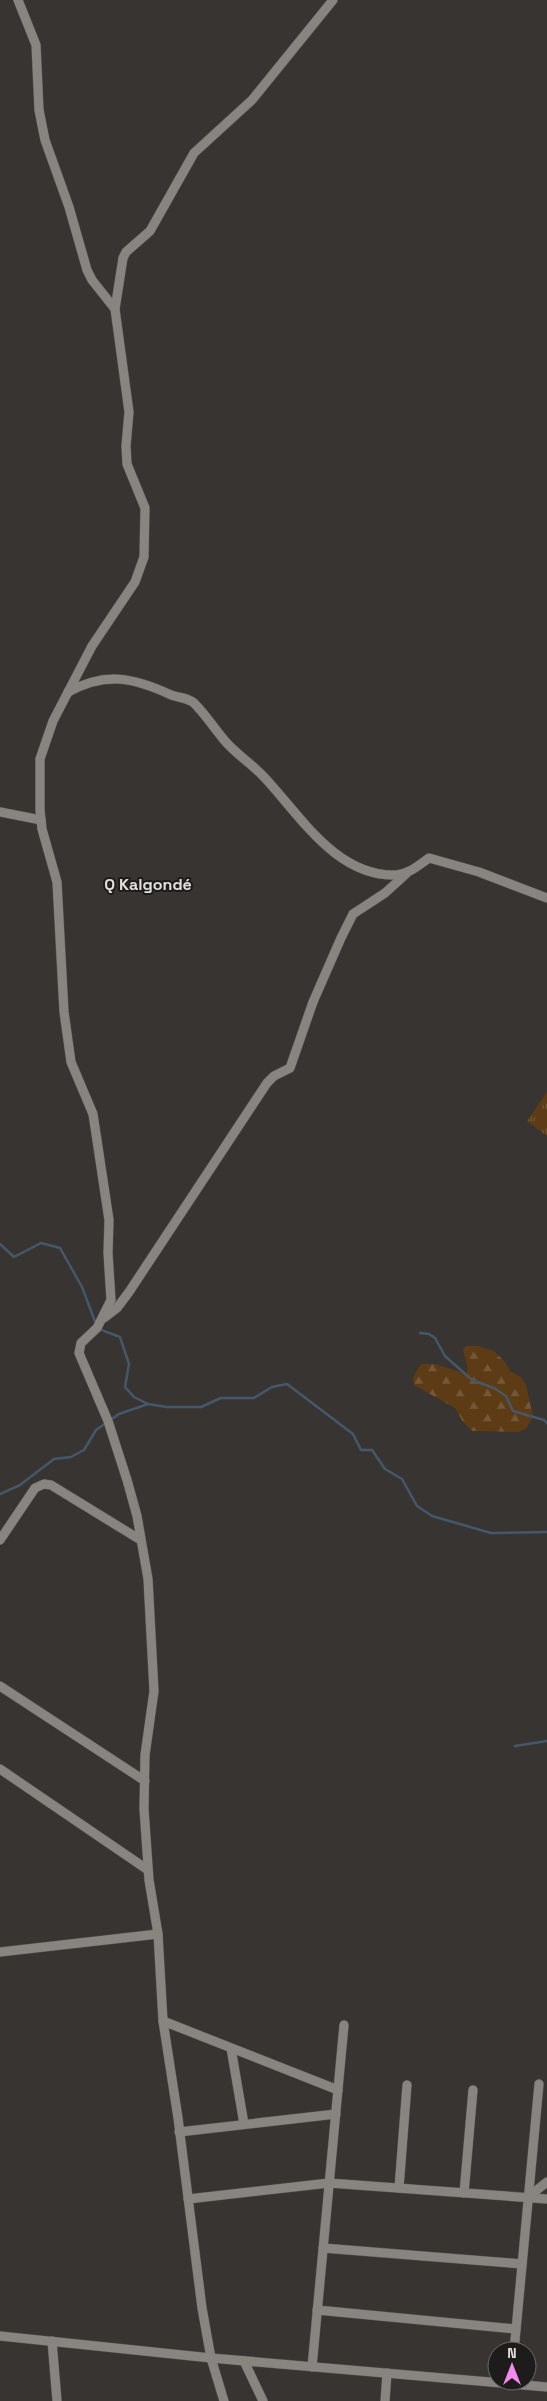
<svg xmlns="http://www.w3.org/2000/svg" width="547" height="2401" viewBox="0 0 547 2401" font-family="'Space Grotesk',sans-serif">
  <defs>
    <pattern id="grass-tufts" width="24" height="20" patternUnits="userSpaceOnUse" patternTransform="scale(1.25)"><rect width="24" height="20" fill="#5d3b15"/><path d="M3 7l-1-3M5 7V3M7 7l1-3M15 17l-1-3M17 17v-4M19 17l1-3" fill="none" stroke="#745736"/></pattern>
    <pattern id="forest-firs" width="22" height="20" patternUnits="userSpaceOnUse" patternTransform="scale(1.25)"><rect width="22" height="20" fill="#5d3b15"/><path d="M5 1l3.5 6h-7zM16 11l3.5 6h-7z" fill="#745736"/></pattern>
  </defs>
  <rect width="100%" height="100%" fill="#383431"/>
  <path fill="url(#grass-tufts)" d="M547,1092V1136L527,1121Z"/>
  <path fill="url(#forest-firs)" d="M466,1346H478L494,1351L505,1362L510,1371L521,1377L526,1385L533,1417L526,1429L518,1432L472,1431L463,1422L455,1408L414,1385L413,1377L421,1364H435L466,1374L468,1370L463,1350Z"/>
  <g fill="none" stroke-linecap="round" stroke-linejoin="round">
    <g stroke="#45586a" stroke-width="2.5">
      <path d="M0,1244L14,1257L41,1243L60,1248L82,1287L96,1324"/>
      <path d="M99,1329L120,1337L129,1364L125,1387L134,1397L148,1404L167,1407H201L221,1398H254L272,1387L287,1384L353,1434L361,1450H372L385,1469L402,1479L417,1506L432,1516L491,1533L547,1532"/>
      <path d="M420,1333L429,1334L435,1338L445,1356L472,1380L494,1388L506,1396L513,1411L544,1420L547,1423"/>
      <path d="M0,1494L20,1485L54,1459L71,1457L84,1450L96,1430L119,1414L148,1404"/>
      <path d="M515,1746L547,1741"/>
    </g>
    <defs>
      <g id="minor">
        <path d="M18,0L36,45L39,110L45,140L69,207L87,270L92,280L115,309L129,412L126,446L127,464L145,508L144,557L135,582L92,646L53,721L40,759V810L42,829L57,882L64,1012L71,1062L93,1114L109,1220L108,1253L111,1300L97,1328L81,1343L79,1353L108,1421L127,1480L137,1516L148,1579L154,1691L145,1755L144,1809L149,1880L158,1934L163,2021L178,2118L202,2308L211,2358L224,2401"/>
        <path d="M115,309L123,258L126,252L150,231L194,153L252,100L333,0"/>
        <path d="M68,692C105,672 132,677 169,694C177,698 187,697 194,703C205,714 215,729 225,741C237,755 252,764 264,777C300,815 336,877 396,875C409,874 419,865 429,858L479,872L547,898"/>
        <path d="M0,812L41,820"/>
        <path d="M104,1318L117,1308L129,1292L267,1083L274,1076L290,1068L313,1002L341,938L353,914L385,893L406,874"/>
        <path d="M0,1540L35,1488L44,1484L51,1485L139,1539"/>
        <path d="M0,1686L145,1781"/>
        <path d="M0,1769L148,1870"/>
        <path d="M0,1952L158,1934"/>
        <path d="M163,2021L338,2090"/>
        <path d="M231,2048L244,2124"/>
        <path d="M179,2132L336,2114"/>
        <path d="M399,2188L407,2085"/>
        <path d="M464,2193L473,2090"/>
        <path d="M528,2197L547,2182"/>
        <path d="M188,2199L329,2183L547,2199"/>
        <path d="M323,2248L522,2264"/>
        <path d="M317,2310L516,2329"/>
        <path d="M0,2336L211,2358L547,2387"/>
        <path d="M52,2341L57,2401"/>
        <path d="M514,2351L539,2084"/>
        <path d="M244,2361L263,2401"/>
        <path d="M312,2367L344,2025"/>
        <path d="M385,2401L387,2373"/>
      </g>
    </defs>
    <use href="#minor" stroke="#555250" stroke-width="10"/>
    <use href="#minor" stroke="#888480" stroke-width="9"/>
  </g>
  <g text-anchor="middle" stroke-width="4" stroke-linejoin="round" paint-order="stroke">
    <g font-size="16" font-weight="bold" fill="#e0dedc" stroke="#1e1c1b">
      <text x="148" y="890">Q Kalgondé</text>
    </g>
  </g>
  <g transform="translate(512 2366)"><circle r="24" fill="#1e1c1b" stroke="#6c6a68"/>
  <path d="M0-4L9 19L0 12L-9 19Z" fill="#f489f0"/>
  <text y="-8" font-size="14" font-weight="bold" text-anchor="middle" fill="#e0dedc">N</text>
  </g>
</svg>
